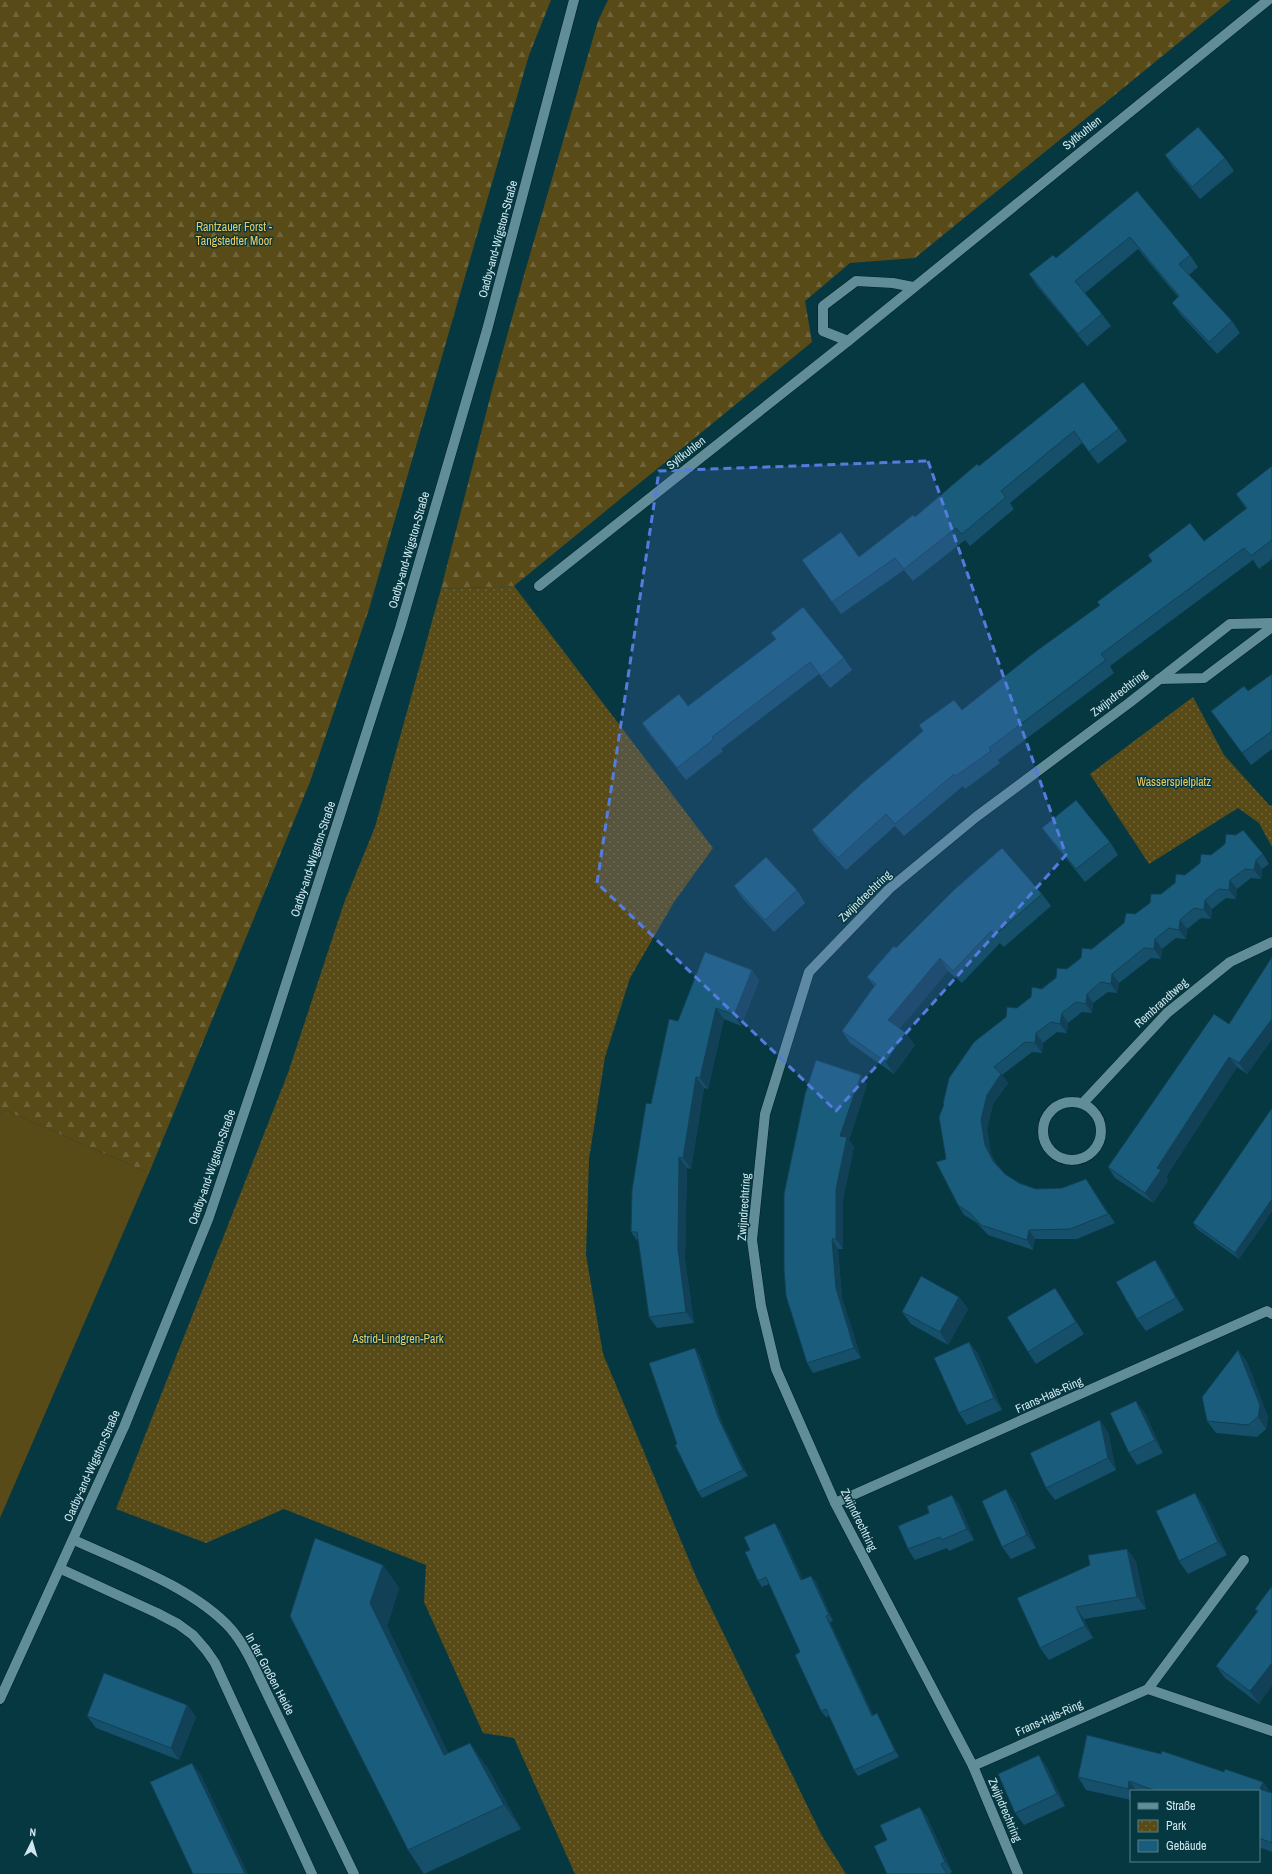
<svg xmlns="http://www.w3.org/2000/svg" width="1272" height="1874" viewBox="0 0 1272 1874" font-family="'Archivo Narrow',sans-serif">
  <defs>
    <pattern id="forest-firs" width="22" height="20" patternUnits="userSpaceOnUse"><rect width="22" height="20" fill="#594b18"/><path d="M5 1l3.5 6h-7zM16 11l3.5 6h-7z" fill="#70653a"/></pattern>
    <pattern id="park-dots" width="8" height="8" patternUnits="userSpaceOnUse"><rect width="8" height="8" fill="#594b18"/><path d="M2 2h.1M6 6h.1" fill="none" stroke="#70653a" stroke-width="1.8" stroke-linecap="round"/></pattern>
  </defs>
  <rect width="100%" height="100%" fill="#063842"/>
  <path fill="#594b18" d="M5,1110L149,1173L0,1518V1115Z"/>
  <g fill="url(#forest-firs)">
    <path d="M0,0H551L529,55L369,609L310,782L149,1173L5,1110L0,1115Z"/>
    <path d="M608,0H1231L915,258L850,263L805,301L812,342L514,586L441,589L492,390L524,275L598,21Z"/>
  </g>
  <g fill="url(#park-dots)">
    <path d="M514,586L713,848L674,902L630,978L605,1057L589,1159L586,1255L603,1354L697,1579L822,1836L846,1874H575L514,1738L483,1733L424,1602L426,1565L284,1509L206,1543L116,1509L288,1073L344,903L375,827L441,589Z"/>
    <path d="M1193,697L1224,755L1270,806L1272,805V847L1259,823L1238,808L1149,864L1090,774Z"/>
  </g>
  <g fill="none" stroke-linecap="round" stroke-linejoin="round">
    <defs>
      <g id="street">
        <path d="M848,341L823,331V306L856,281L893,283L913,287"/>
        <path d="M539,586L848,341L1268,0"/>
        <path d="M1159,679L1204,678L1272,627"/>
        <circle cx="1072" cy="1131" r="29"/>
        <path d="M1083,1103L1167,1013L1230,962L1272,942"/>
        <path d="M835,1503L1267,1311L1272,1314"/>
        <path d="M74,1540C124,1563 194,1588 231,1629C243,1643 252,1662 260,1679L354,1874"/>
        <path d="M61,1569L157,1613L178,1624L193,1635L206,1650L215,1663L312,1874"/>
        <path d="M1148,1689L1244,1560"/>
        <path d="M973,1766L1148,1689L1272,1731"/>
        <path d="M1018,1874L973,1766L835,1503L776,1369L761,1306L752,1240L765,1114L809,972L889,889L976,817L1129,703L1230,624L1272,623"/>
      </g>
      <path id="secondary" d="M0,1699L124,1427L209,1217L260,1065L400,628L487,330L574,0"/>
    </defs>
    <use href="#street" stroke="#001e25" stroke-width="11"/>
    <use href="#secondary" stroke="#001e25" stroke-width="11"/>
    <use href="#street" stroke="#608d98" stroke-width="10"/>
    <use href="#secondary" stroke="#608d98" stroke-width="10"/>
  </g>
  <g fill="#164f6a">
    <path d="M1165,155L1225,158L1234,171L1200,199L1173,167Z"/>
    <path d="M1137,191L1190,255L1198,267L1189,275L1232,321L1240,333L1217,354L1181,315L1172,303L1178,297L1138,249L1085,293L1102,314L1111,326L1087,346L1037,286L1029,274L1056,258Z"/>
    <path d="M1083,382L1119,429L1127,441L1098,464L1082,443L1010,503L1014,509L970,546L965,540L913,581L904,570L841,614L802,560L859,557L915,517L979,466Z"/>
    <path d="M1272,466V559L1259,569L1253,560L1110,666L1114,673L998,760L1000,763L965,789L963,786L904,836L895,826L846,870L820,842L812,830L962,710L1100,606L1152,561L1148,555L1204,541L1246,509L1236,494Z"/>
    <path d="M771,633L844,658L852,670L830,688L819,674L721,749L723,751L686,780L650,735L642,723L688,706L776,640Z"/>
    <path d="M1272,674V749L1251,765L1211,711L1248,691Z"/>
    <path d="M1042,828L1110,842L1118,855L1085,882L1051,840Z"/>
    <path d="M1263,854L1269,864L1262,869L1261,879L1251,878L1237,889L1236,899L1226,898L1212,909L1211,919L1201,918L1187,929L1186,939L1176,938L1162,949L1161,959L1151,958L1119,983L1117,993L1108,992L1093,1003L1092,1013L1082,1012L1068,1023L1067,1033L1057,1032L1043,1043L1042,1053L1032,1052L1002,1075L1008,1083L993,1104L987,1129L991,1154L997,1165L1005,1174L1019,1183L1036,1189L1062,1188L1086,1179L1115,1223L1077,1239H1035L1033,1250L988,1235L977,1223L964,1215L958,1205L946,1159L944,1105L943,1104L1017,1008L1185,875L1211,855Z"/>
    <path d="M734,886L797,890L805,903L774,932L743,899Z"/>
    <path d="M1042,894L1051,906L1004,947L1000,943L962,983L948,971L900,1028L915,1045L894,1074L850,1043L842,1031L874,986L867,977L896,948Z"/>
    <path d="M1272,957V1039L1247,1074L1237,1067L1166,1177L1168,1181L1153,1203L1115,1178L1108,1167L1229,1024Z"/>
    <path d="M752,970L759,981L741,1026L724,1019L708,1089L704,1088L691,1169L687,1168L685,1260L694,1323L657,1328L649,1317L639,1243L631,1232L651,1104L678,1021Z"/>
    <path d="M861,1075L867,1085L849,1140L854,1147L843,1199V1249H838L842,1298L861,1358L813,1373L807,1363Z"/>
    <path d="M1272,1108V1211L1239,1259L1197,1229L1193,1223Z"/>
    <path d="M1155,1260L1163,1272L1184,1310L1146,1331L1137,1319Z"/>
    <path d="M1055,1288L1063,1300L1084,1334L1036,1364L1028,1352Z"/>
    <path d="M959,1297L968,1309L948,1345L911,1324L902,1312Z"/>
    <path d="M969,1342L978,1354L1002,1410L967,1425L959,1413Z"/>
    <path d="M1238,1350L1247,1362L1268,1417L1266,1429L1257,1437L1216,1433L1207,1421Z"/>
    <path d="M699,1354L722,1423L748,1476L702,1498L698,1492L677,1444Z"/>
    <path d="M1145,1413L1163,1453L1137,1465L1129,1453Z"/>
    <path d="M1108,1432L1116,1470L1055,1500L1046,1488Z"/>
    <path d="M952,1495L960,1506L974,1540L949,1551L947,1548L915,1560L908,1549L929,1513Z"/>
    <path d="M1015,1502L1036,1548L1011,1559L1002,1547Z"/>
    <path d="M1204,1506L1227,1555L1188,1574L1179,1561Z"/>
    <path d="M780,1530L802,1580L811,1576L816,1582L833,1621L830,1622L873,1715L881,1720L899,1757L858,1776L854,1770L829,1716L826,1717L821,1711L800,1652L769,1584L762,1587L758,1581L750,1550Z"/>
    <path d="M1127,1549L1136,1562L1146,1609L1084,1619L1093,1638L1049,1660L1040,1648Z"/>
    <path d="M383,1565L399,1588L387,1626L448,1753L487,1767L521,1829L424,1874L408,1850L290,1616Z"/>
    <path d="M1272,1586L1259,1704L1225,1678L1216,1666L1257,1612L1255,1609Z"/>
    <path d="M187,1705L196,1717L179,1760L96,1728L87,1716Z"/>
    <path d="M1087,1735L1161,1754L1162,1751L1224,1772L1225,1769L1263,1782L1270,1792L1272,1793V1852L1259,1847V1791H1131V1800L1086,1790L1078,1777Z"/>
    <path d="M1047,1767L1065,1806L1024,1825L1015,1813Z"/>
    <path d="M920,1807L927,1817L952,1872L949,1874H887V1840Z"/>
  </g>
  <g fill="#124056">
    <path d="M1256,860L1262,869L1261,879L1254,870Z"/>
    <path d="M1230,880L1237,889L1236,899L1229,890Z"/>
    <path d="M1205,900L1212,909L1211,919L1204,910Z"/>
    <path d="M1180,920L1187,929L1186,939L1179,930Z"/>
    <path d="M1155,939L1162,949L1161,959L1154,949Z"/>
    <path d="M940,958L948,971L897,1032L888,1020Z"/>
    <path d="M752,970L759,981L741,1026L734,1015Z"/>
    <path d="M1112,974L1119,983L1117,993L1111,984Z"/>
    <path d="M1087,994L1093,1003L1092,1013L1086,1004Z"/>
    <path d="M716,1008L724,1019L708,1089L700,1078Z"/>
    <path d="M1062,1013L1068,1023L1067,1033L1060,1024Z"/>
    <path d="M1272,1019V1039L1247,1074L1239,1063Z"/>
    <path d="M906,1033L915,1045L894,1074L886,1062Z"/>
    <path d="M1036,1033L1043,1043L1042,1053L1035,1043Z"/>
    <path d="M1229,1057L1237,1067L1166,1177L1168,1181L1153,1203L1145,1193L1157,1168Z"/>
    <path d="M1001,1074L1008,1083L993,1104L987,1129L991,1154L999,1170L993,1161L985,1145L981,1120L987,1095Z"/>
    <path d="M861,1075L867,1085L849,1140L854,1147L843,1199V1249L836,1239V1189L840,1136Z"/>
    <path d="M696,1077L704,1088L691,1169L683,1158Z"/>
    <path d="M679,1157L687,1168L685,1260L694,1323L686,1312L678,1249Z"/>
    <path d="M1272,1199V1211L1239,1259L1235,1253Z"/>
    <path d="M1029,1230L1035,1239L1033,1250L1027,1240Z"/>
    <path d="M832,1239L838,1249L842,1298L861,1358L854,1348L836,1288Z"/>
    <path d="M1155,1260L1163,1272L1184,1310L1176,1298Z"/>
    <path d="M1055,1288L1063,1300L1084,1334L1076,1322Z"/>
    <path d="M959,1297L968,1309L948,1345L940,1332Z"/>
    <path d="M969,1342L978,1354L1002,1410L994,1398Z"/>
    <path d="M695,1348L699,1354L722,1423L748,1476L743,1470L718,1417Z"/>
    <path d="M1238,1350L1247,1362L1268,1417L1266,1429L1258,1417Z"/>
    <path d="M1136,1401L1145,1413L1163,1453L1155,1440Z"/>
    <path d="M1100,1420L1108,1432L1116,1470L1108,1458Z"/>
    <path d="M1006,1489L1015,1502L1036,1548L1027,1535Z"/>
    <path d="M1195,1493L1204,1506L1227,1555L1218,1542Z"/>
    <path d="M952,1495L960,1506L974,1540L967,1529Z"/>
    <path d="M775,1523L780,1530L806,1586L801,1580Z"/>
    <path d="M1127,1549L1136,1562L1146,1609L1137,1597Z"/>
    <path d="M383,1565L399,1588L387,1626L461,1779L444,1755L370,1603Z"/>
    <path d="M811,1576L816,1582L833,1621L829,1615Z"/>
    <path d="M1076,1607L1084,1619L1093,1638L1085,1626Z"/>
    <path d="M826,1616L830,1622L876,1722L872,1716Z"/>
    <path d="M1272,1663V1686L1259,1704L1250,1691Z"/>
    <path d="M187,1705L196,1717L179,1760L171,1748Z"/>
    <path d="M877,1713L881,1720L899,1757L895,1751Z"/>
    <path d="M470,1743L487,1767L521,1829L504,1805Z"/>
    <path d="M1039,1755L1047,1767L1065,1806L1057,1794Z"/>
    <path d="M192,1763L201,1775L248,1874H245Z"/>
    <path d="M1129,1781L1136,1791H1131V1794L1128,1789Z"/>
    <path d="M1263,1782L1271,1794L1260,1789Z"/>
    <path d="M920,1807L927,1817L952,1872L945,1862Z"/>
  </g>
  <g fill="#195c7b" stroke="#124056">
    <path d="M1198,127L1225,158L1192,187L1165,155Z"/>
    <path d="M1137,191L1190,255L1179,264L1232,321L1209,342L1172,303L1179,296L1130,237L1075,281L1102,314L1078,334L1029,274L1053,255L1056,258Z"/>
    <path d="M1083,382L1119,429L1089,452L1074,431L1001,491L1006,497L962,534L956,528L904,569L895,558L832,602L802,560L841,532L859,557L913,515L915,517L977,464L979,466Z"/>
    <path d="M1272,466V540L1251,556L1244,548L1101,654L1106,660L989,748L991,751L956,776L954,774L895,824L886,814L838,858L812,830L861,784L923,731L919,725L954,700L962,710L1035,652L1100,605L1097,602L1152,561L1148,555L1190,523L1204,541L1247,508L1236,494Z"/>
    <path d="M803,607L844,658L821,676L810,662L712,737L714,739L677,768L642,723L679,694L688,706L776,639L771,633Z"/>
    <path d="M1272,674V731L1242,753L1211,711L1244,686L1248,691Z"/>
    <path d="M1076,800L1110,842L1076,869L1042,828Z"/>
    <path d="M1243,830L1263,854L1256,860L1254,870L1245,869L1230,880L1229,890L1219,889L1205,900L1204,910L1194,908L1180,920L1179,930L1169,928L1155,939L1154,949L1144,948L1112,974L1111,984L1101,982L1087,994L1086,1004L1076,1002L1062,1013L1060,1024L1051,1022L1036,1033L1035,1043L1025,1042L994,1067L1001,1074L987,1095L981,1120L985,1145L993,1161L1005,1174L1019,1183L1036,1189L1062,1188L1086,1179L1108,1214L1070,1229L1029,1230L1027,1240L981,1225L971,1214L958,1205L936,1162L946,1159L939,1117L944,1104H943L949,1078L974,1042L1006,1017L1007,1007L1017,1008L1031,997L1032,987L1042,989L1056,978L1057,968L1067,969L1081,958L1082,948L1092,949L1124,923L1126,913L1135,914L1150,903L1151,894H1161L1175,883L1176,874L1185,875L1200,863L1201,854L1211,855L1225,844L1226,834L1236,835Z"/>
    <path d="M1002,848L1042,894L995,935L991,931L953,971L940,958L888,1020L906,1033L886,1062L842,1031L876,984L867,977L894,946L896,948L955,889Z"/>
    <path d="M766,857L797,890L765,920L734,886Z"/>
    <path d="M705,952L752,970L734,1015L716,1008L700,1078L696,1077L683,1158L679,1157L678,1249L686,1312L649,1317L637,1232H631L632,1190L646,1103L651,1104L669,1019L678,1021Z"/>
    <path d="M1272,957V1019L1239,1063L1229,1057L1157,1168L1161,1170L1145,1193L1108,1167L1214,1014L1229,1024Z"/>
    <path d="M816,1060L861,1075L840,1136L847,1137L836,1189V1239H832L836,1288L854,1348L807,1363L786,1296L784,1269V1194L805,1094Z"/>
    <path d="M1272,1108V1199L1235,1253L1193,1223Z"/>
    <path d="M1155,1260L1176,1298L1137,1319L1116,1282Z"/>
    <path d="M921,1276L959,1297L940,1332L902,1312Z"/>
    <path d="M1055,1288L1076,1322L1028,1352L1007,1317Z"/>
    <path d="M969,1342L994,1398L959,1413L934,1358Z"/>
    <path d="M695,1348L718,1417L743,1470L698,1492L675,1445L677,1444L649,1363Z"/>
    <path d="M1238,1350L1260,1405L1258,1417L1248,1425L1207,1421L1202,1397Z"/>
    <path d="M1136,1401L1155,1440L1129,1453L1110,1413Z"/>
    <path d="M1100,1420L1108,1458L1046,1488L1030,1453Z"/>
    <path d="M1006,1489L1027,1535L1002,1547L982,1501Z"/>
    <path d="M1195,1493L1218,1542L1179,1561L1156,1511Z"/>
    <path d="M952,1495L967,1529L942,1540L940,1537L908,1549L898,1526L929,1513L927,1506Z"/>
    <path d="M775,1523L801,1580L811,1576L829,1615L826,1616L872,1716L877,1713L895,1751L854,1770L826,1709L821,1711L795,1655L800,1652L766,1577L758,1581L745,1552L750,1550L744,1537Z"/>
    <path d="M315,1538L383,1565L370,1603L444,1755L470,1743L504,1805L408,1850L290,1616Z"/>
    <path d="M1127,1549L1137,1597L1076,1607L1085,1626L1040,1648L1017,1598L1090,1565L1088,1555Z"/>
    <path d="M1272,1586V1663L1250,1691L1216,1666L1258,1611L1255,1609Z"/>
    <path d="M104,1673L187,1705L171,1748L87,1716Z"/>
    <path d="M1087,1735L1161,1754L1162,1751L1224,1772L1225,1769L1263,1782L1260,1789L1272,1793V1843L1259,1838V1791H1156L1129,1781L1128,1789L1078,1777Z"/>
    <path d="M1039,1755L1057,1794L1015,1813L998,1774Z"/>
    <path d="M192,1763L245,1874H193L150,1782Z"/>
    <path d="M920,1807L945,1862L941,1864L947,1874H887L874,1846L887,1840L880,1825Z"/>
  </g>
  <path fill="#537cde" fill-opacity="0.2" stroke="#537cde" stroke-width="3" stroke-dasharray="8 5" stroke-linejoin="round" d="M928,461L1066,855L836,1111L597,883L659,471Z"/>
  <g text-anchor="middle" stroke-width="3" stroke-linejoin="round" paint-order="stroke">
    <g font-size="12" fill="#d0e8ed" stroke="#063842">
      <text transform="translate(1082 133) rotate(-39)" y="4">Syltkuhlen</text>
      <text transform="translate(498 239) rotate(-75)" y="4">Oadby-and-Wigston-Straße</text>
      <text transform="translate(686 453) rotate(-38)" y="4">Syltkuhlen</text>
      <text transform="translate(409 550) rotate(-74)" y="4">Oadby-and-Wigston-Straße</text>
      <text transform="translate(1119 693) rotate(-38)" y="4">Zwijndrechtring</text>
      <text transform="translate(313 859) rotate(-72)" y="4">Oadby-and-Wigston-Straße</text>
      <text transform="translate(865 896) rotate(-44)" y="4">Zwijndrechtring</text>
      <text transform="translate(1161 1003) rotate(-42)" y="4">Rembrandtweg</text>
      <text transform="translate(212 1167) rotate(-71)" y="4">Oadby-and-Wigston-Straße</text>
      <text transform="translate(744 1207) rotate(-86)" y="4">Zwijndrechtring</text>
      <text transform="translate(1049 1395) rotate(-24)" y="4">Frans-Hals-Ring</text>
      <text transform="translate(92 1466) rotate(-66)" y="4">Oadby-and-Wigston-Straße</text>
      <text transform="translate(859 1520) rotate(64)" y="4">Zwijndrechtring</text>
      <text transform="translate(270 1674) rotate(62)" y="4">In der Großen Heide</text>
      <text transform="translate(1049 1718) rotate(-24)" y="4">Frans-Hals-Ring</text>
      <text transform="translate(1005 1810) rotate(67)" y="4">Zwijndrechtring</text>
    </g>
    <g font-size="12" fill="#ebcb5e" stroke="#063842">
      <text x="234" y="231">Rantzauer Forst -<tspan x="234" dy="14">Tangstedter Moor</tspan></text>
      <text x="1174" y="786">Wasserspielplatz</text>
      <text x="398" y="1343">Astrid-Lindgren-Park</text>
    </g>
  </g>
  <rect x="1130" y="1790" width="130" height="72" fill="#063842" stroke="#577e86"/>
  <rect x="1138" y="1803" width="20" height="6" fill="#608d98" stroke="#577e86"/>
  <text x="1166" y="1810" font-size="12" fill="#d0e8ed">Straße</text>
  <rect x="1138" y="1820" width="20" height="12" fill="url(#park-dots)" stroke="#577e86"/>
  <text x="1166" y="1830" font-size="12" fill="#d0e8ed">Park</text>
  <rect x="1138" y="1840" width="20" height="12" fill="#195c7b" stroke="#577e86"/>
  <text x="1166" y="1850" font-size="12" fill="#d0e8ed">Gebäude</text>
  <g transform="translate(32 1842) rotate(5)" stroke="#063842" stroke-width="3" paint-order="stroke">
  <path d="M0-3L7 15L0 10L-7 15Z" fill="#d0e8ed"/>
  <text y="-6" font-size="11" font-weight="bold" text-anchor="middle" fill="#d0e8ed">N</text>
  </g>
</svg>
